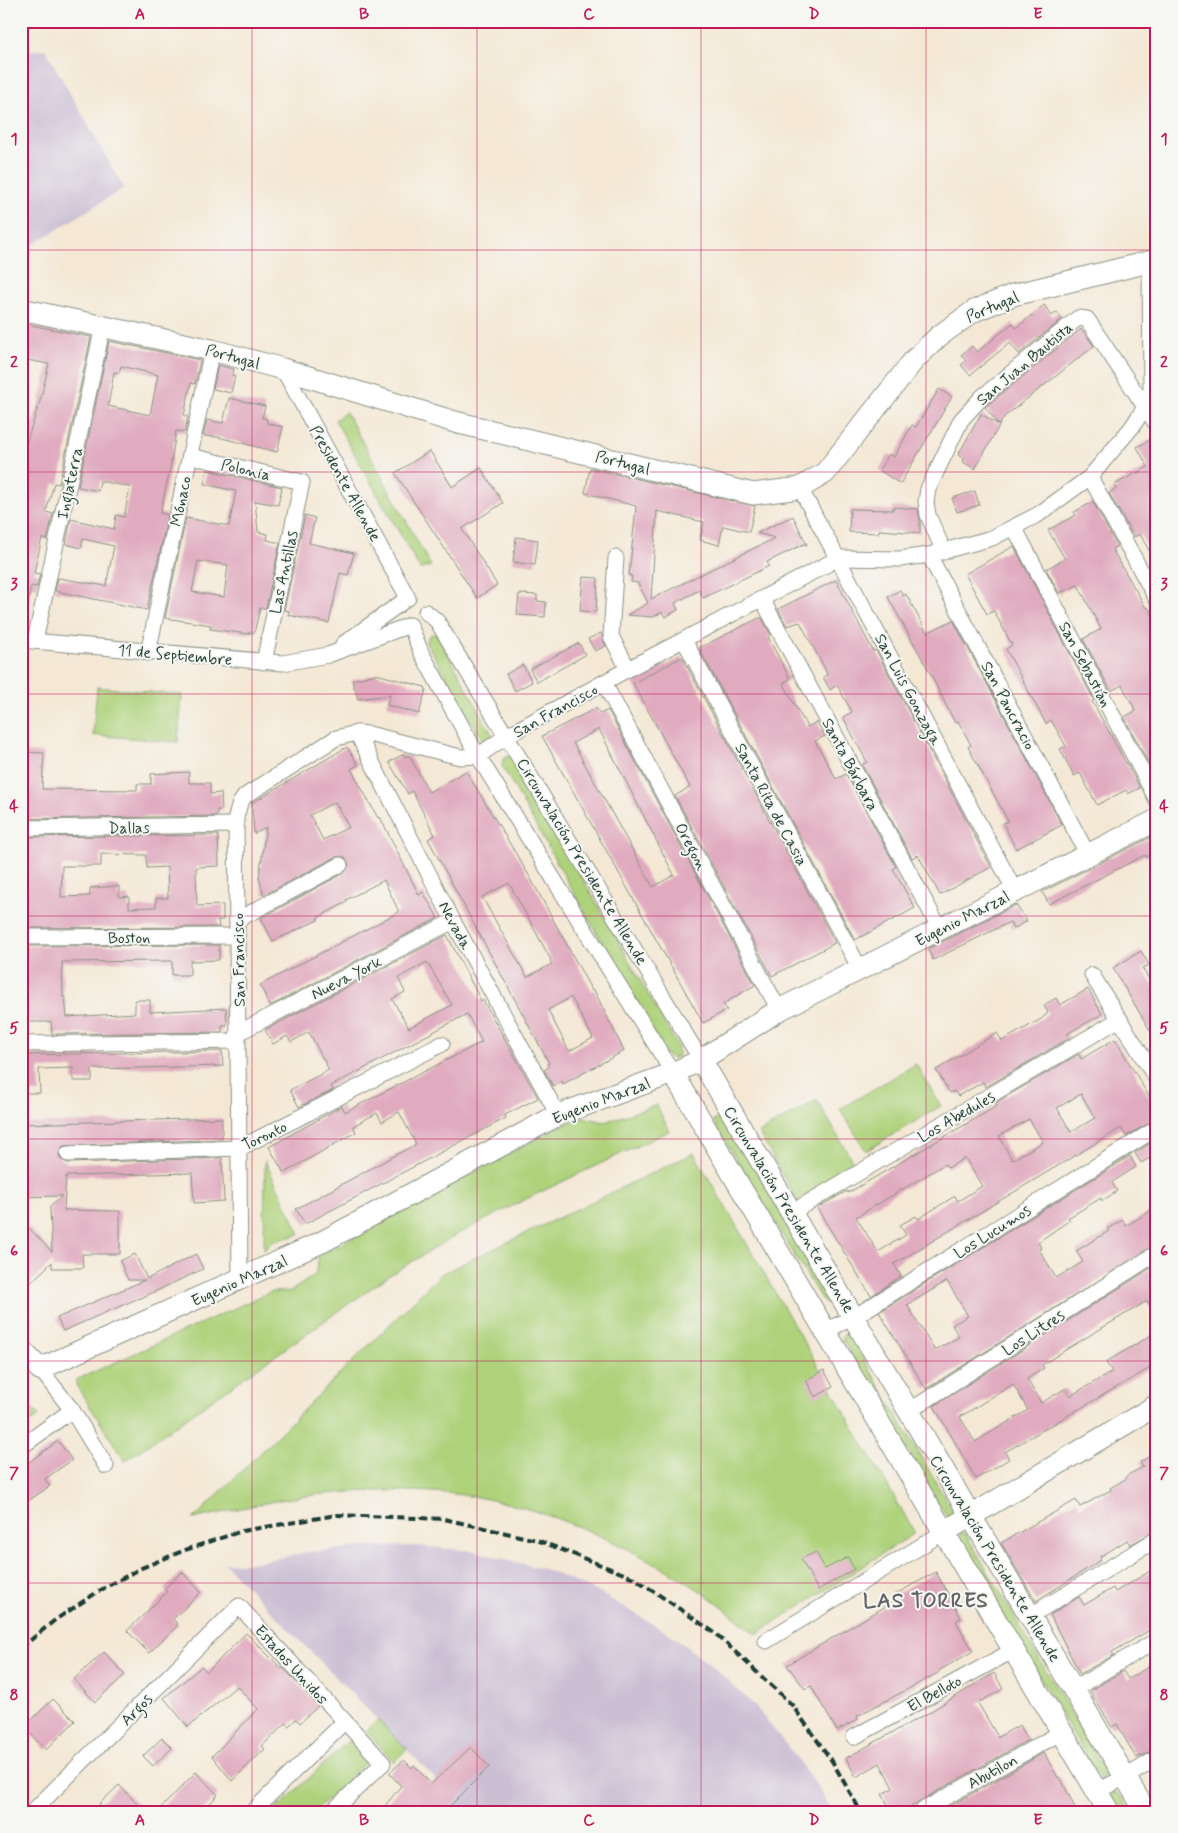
<svg xmlns="http://www.w3.org/2000/svg" width="1178" height="1833" viewBox="0 0 1178 1833" font-family="Mynerve,sans-serif">
  <rect width="100%" height="100%" fill="#f6f6f2"/>
  <filter id="ink" filterUnits="userSpaceOnUse"><feTurbulence type="fractalNoise" baseFrequency=".02" numOctaves="2"/><feDisplacementMap in="SourceGraphic" scale="10" xChannelSelector="R" yChannelSelector="G"/><feConvolveMatrix kernelMatrix="1 2 1 2 8 2 1 2 1" color-interpolation-filters="sRGB"/></filter>
  <filter id="wash" filterUnits="userSpaceOnUse"><feTurbulence type="fractalNoise" baseFrequency=".0096" numOctaves="4" result="noise"/><feDisplacementMap in="SourceGraphic" scale="20" xChannelSelector="R" yChannelSelector="G"/><feGaussianBlur stdDeviation="1.12" result="paint"/><feColorMatrix in="noise" values="0 0 0 0 0 0 0 0 0 0 0 0 0 0 0 0 0 1.4 0 .05"/><feComposite in="paint" operator="in"/></filter>
  <g filter="url(#wash)">
    <rect width="100%" height="100%" fill="#f4e8d5"/>
    <g fill="#ccbfd4">
      <path d="M45,49L124,188L21,252V51Z"/>
      <path d="M417,1546L474,1551L550,1571L600,1593L670,1634L713,1667L755,1706L795,1756L820,1790L833,1812H444L456,1800L224,1563H251L309,1552L362,1547Z"/>
    </g>
    <g fill="#aed27a" stroke="#668857">
      <path d="M346,412L431,566L420,569L335,420Z"/>
      <path d="M432,634L438,635L494,738L484,743L426,642L428,637Z"/>
      <path d="M97,687L182,695L178,742L93,735Z"/>
      <path d="M509,756L516,761L678,1047V1056L673,1059L666,1055L502,766L503,759Z"/>
      <path d="M916,1064L941,1106L866,1151L840,1109Z"/>
      <path d="M817,1100L855,1166L797,1201L759,1133Z"/>
      <path d="M657,1105L669,1131L526,1199L456,1235L390,1275L125,1461L76,1385V1380L270,1292L291,1291L315,1275L319,1256L562,1125L583,1117L605,1122Z"/>
      <path d="M724,1115L831,1301L827,1304L823,1302L713,1121Z"/>
      <path d="M694,1153L915,1533L756,1634C735,1618 715,1600 693,1586C627,1544 541,1505 463,1495C419,1489 367,1490 323,1494C279,1498 236,1510 193,1519L441,1274Z"/>
      <path d="M265,1161L300,1234L272,1242L264,1250Z"/>
      <path d="M845,1334H849L955,1515L950,1522L841,1337Z"/>
      <path d="M21,1395L39,1416L21,1428Z"/>
      <path d="M961,1534H966L1106,1773L1101,1781L956,1537Z"/>
      <path d="M378,1720L407,1749L394,1762L366,1731Z"/>
      <path d="M350,1739L369,1759L315,1812H273Z"/>
      <path d="M1114,1792L1120,1795L1130,1812H1115L1109,1800Z"/>
    </g>
    <g id="blocks">
      <g fill="#e0abbf" fill-rule="evenodd">
        <path d="M1044,305L1052,316L1057,312L1062,319L1019,354L1010,343L970,375L961,365L966,361L961,355L972,346L977,352L1013,323L1016,328Z"/>
        <path d="M21,323L91,337L59,484L54,483L46,512L53,514L47,540L42,538L34,573L40,574L37,587L31,586L28,604L21,603V563L27,535L21,534V459L40,401L49,364L21,359Z"/>
        <path d="M1081,329L1094,346L1004,417L975,469L963,462L964,459L958,455L981,414L999,425L985,407Z"/>
        <path d="M109,341L200,360L195,384L191,383L184,416H188L185,432L176,431L170,470L160,513L168,515L147,610L55,591L58,578L106,586L114,546L83,539L81,548L66,544L71,519L114,529L116,515L124,517L130,487L100,481L98,491L78,487ZM121,366L158,375L150,415L108,406L114,372L119,373Z"/>
        <path d="M218,365L234,369L232,375L235,376L231,393L213,389Z"/>
        <path d="M939,389L952,397L900,484L879,470L889,454L894,457L912,425L916,427Z"/>
        <path d="M229,398L265,406L262,418L267,419V423L283,427L277,452L218,437L203,436L207,420L223,423Z"/>
        <path d="M1157,436V565L1140,534L1134,537L1109,493L1116,489L1114,485L1148,467L1137,447Z"/>
        <path d="M430,451L452,487L481,468L503,503L462,529L497,585L477,598L395,473Z"/>
        <path d="M590,468L755,506L749,532L723,526L719,545L700,540L704,522L657,511L651,599L775,538L757,533L793,516L807,545L804,544L767,562L769,566L703,598L699,590L675,603L678,610L665,617L662,612L653,617L627,615L648,603L638,583L631,582L632,576H629L636,506L585,493Z"/>
        <path d="M207,470L282,487L278,505L255,501L258,532L268,534L267,540L280,543L266,608H260L254,633L249,632L248,634L210,629L211,625L165,618L186,518L229,526L236,491L204,484ZM198,561L228,565L224,597L192,592Z"/>
        <path d="M975,491L979,505L957,512L952,498Z"/>
        <path d="M1093,502L1117,546L1112,549L1146,608L1148,607L1157,622V779L1124,717L1136,711L1122,685L1111,691L1083,639L1101,629L1078,585L1059,593L1046,569L1065,559L1048,530L1076,515L1074,512Z"/>
        <path d="M893,507L918,509L920,521V533L879,530V533L849,532L850,509L893,510Z"/>
        <path d="M305,515L315,518L309,543L354,553L348,575L340,573L329,623L288,615L289,611L284,610Z"/>
        <path d="M516,537L538,540L535,565L513,562Z"/>
        <path d="M1014,546L1094,700L1092,701L1140,788L1128,794L1126,790L1097,805L1080,773L1074,776L1060,749L1066,746L1051,720L1046,724L1006,649L1012,645L994,611L987,614L965,574Z"/>
        <path d="M583,577L598,578L596,612L580,611Z"/>
        <path d="M836,580L873,651L876,650L991,867L940,895L918,855L912,858L862,765L867,762L843,717L852,712L837,685L830,690L823,677L827,675L825,669L800,622L787,626L778,609Z"/>
        <path d="M900,590L903,596L906,594L927,633L953,620L1062,825L1016,849L1003,823L1008,821L968,747L971,745L958,721L955,723L929,671L888,597Z"/>
        <path d="M519,594L537,595V601L546,602L545,617L517,615Z"/>
        <path d="M759,618H762L771,635L768,637L790,679L783,683L807,727L817,722L825,736L815,741L836,779L846,774L896,867L893,869L915,908L855,940L699,648Z"/>
        <path d="M601,633L606,646L595,651L588,639Z"/>
        <path d="M579,643L585,655L537,682L530,669Z"/>
        <path d="M682,657L835,943L772,976L675,796L690,787L633,683Z"/>
        <path d="M523,665L532,682L515,691L506,674Z"/>
        <path d="M376,674L425,687L426,690L419,714L387,705L390,695L358,699L352,680Z"/>
        <path d="M596,708L600,714L608,710L755,985L723,1004L727,1010L703,1023L542,736ZM599,729L674,875L653,887L573,743Z"/>
        <path d="M347,747L358,765L351,769L378,818L380,817L419,895L423,892L438,918L270,1006L260,985L399,912L384,880L346,900L347,902L317,918L318,920L273,941L261,918L344,873L349,865L345,857H336L264,895L259,878L266,827L254,834L252,803ZM335,802L349,827L323,840L310,815Z"/>
        <path d="M21,752L44,753L42,789L137,790V784H151V774L189,772V783H210V794L221,793L222,810H217V816L21,819Z"/>
        <path d="M404,754L406,757L409,755L429,792L466,771L530,877L592,991L594,990L624,1051L563,1084L562,1081L553,1086L544,1070L549,1067L547,1064L549,1063L428,839L435,835L412,791L408,794L389,762ZM509,883L551,960L550,961L552,964L527,977L482,897ZM571,997L593,1038L569,1051L548,1010Z"/>
        <path d="M1157,834V851L1146,857L1145,855L1049,904L1042,892Z"/>
        <path d="M218,835L219,866L197,867L196,869L197,906L223,905V920H218L219,927L21,928V837ZM101,854L146,855L147,868L167,867L168,898H156V907L129,908V896L119,897V886L90,888V896L61,897L62,866H101Z"/>
        <path d="M1016,905L1027,921L1013,929L1010,922L933,960L928,949Z"/>
        <path d="M447,935L481,1001L483,1000L538,1098L505,1115L506,1118L305,1224L296,1209L416,1144L399,1112L382,1122L377,1113L353,1126L356,1132L284,1173L269,1147L342,1106L345,1112L482,1042L467,1014L331,1086L333,1090L299,1107L290,1090L329,1070L309,1032L291,1042L287,1036L273,1044L265,1030ZM427,962L452,1005L409,1028L392,999L405,992L398,978Z"/>
        <path d="M219,945V960L190,961V975H172V961L62,962L63,997H65L67,1017L135,1013V1000H150V1012L226,1008L227,1025H222V1032L52,1034L51,1022H21V946Z"/>
        <path d="M1141,951L1149,965L1142,968L1157,992V1042L1113,968Z"/>
        <path d="M1088,989L1102,1014L1067,1034L1069,1038L986,1087L983,1082L958,1096L954,1091L950,1093L936,1070L997,1033L1002,1041L1041,1019L1048,1013L1044,1005L1056,998L1060,1005Z"/>
        <path d="M1115,1039L1157,1110V1119L1126,1136L1121,1128L894,1264L901,1276L871,1296L817,1208L847,1191L848,1193L997,1106L995,1103L1079,1054L1081,1059ZM1081,1094L1095,1118L1071,1132L1057,1108ZM1029,1119L1043,1142L1012,1160L999,1136ZM965,1158L982,1186L958,1201L955,1196L918,1219L916,1216L900,1225L906,1235L878,1252L856,1217L945,1164L948,1168Z"/>
        <path d="M222,1051L223,1066L92,1069V1081H73V1068L39,1069L40,1093H21V1055Z"/>
        <path d="M222,1118V1139L63,1146L59,1154L60,1159L68,1163L222,1158L224,1201L194,1203L192,1173L66,1176L64,1210L120,1211V1254H82L83,1268H52V1262L21,1292V1236L29,1228L52,1252L50,1207L62,1196L21,1197V1124Z"/>
        <path d="M1157,1139V1154L1141,1163L1135,1153Z"/>
        <path d="M1130,1156L1136,1167L1112,1182L1117,1191L1102,1201L1101,1198L1068,1218L1070,1220L1038,1242L1041,1248L1039,1249L1056,1278L1083,1262L1076,1251L1109,1231L1107,1229L1123,1220L1126,1226L1157,1207V1244L926,1389L879,1312ZM947,1281L968,1316L952,1325L959,1337L935,1350L907,1305Z"/>
        <path d="M135,1254L147,1279L196,1254L203,1269L139,1299V1298L63,1331L57,1318L145,1280H128L120,1261Z"/>
        <path d="M1157,1264V1318L1147,1301L1067,1349L1042,1365L1044,1368L1027,1379L1041,1403L1066,1388L1070,1396L1112,1372L1106,1362L1157,1332V1364L1005,1452L1009,1459L976,1479L934,1406ZM1013,1384L1028,1410L975,1442L960,1417Z"/>
        <path d="M824,1370L833,1387L815,1397L806,1380Z"/>
        <path d="M58,1441L72,1460L45,1479L50,1486L28,1501L21,1492V1468Z"/>
        <path d="M1157,1452V1530L1130,1545L1127,1540L1100,1557L1101,1560L1036,1601L1001,1543L1076,1500L1080,1507L1111,1490L1110,1488L1127,1478L1126,1476L1143,1467L1140,1462Z"/>
        <path d="M816,1552L825,1569L848,1557L854,1569L818,1590L801,1559Z"/>
        <path d="M1152,1570L1157,1578V1626L1112,1652L1114,1655L1080,1674L1050,1615L1079,1597L1084,1605L1113,1588L1115,1592Z"/>
        <path d="M182,1572L201,1592L173,1619L178,1625L149,1653L127,1631L167,1592L164,1589Z"/>
        <path d="M936,1572L961,1618L956,1621L973,1651L940,1670L938,1673L857,1716L858,1719L837,1731L811,1686L805,1689L787,1665L896,1600L894,1595Z"/>
        <path d="M246,1633L282,1669L283,1668L318,1706L300,1723L296,1719L289,1726L286,1723L262,1746L265,1749L232,1781L212,1756L258,1709L237,1686L188,1727L164,1698L202,1666L207,1672Z"/>
        <path d="M104,1652L125,1675L95,1702L74,1679Z"/>
        <path d="M1157,1662V1749L1136,1758L1117,1724L1112,1727L1090,1691L1123,1671L1128,1679Z"/>
        <path d="M994,1673L1003,1689L978,1703L998,1737L1020,1725L1028,1740L918,1802L911,1807L913,1812H892L882,1794L893,1788L880,1763L856,1777L846,1758L928,1713Z"/>
        <path d="M53,1699L75,1721L46,1750L24,1727Z"/>
        <path d="M162,1738L172,1748L153,1766L143,1756Z"/>
        <path d="M471,1747L489,1767L444,1812H380L401,1786L389,1773L404,1760L412,1768L414,1765L431,1784Z"/>
        <path d="M1044,1753L1058,1778L1060,1777L1077,1812H951L948,1807Z"/>
        <path d="M196,1772L218,1795L201,1812H157Z"/>
        <path d="M119,1785L145,1812H106L99,1804Z"/>
      </g>
    </g>
  </g>
  <g filter="url(#ink)">
    <use href="#blocks" fill-opacity="0" stroke="#8a9284" stroke-width="1"/>
    <g fill="none" stroke-linecap="round" stroke-linejoin="round">
      <defs>
        <g id="street">
          <path d="M283,369L408,598"/>
          <path d="M190,456L302,482L264,662"/>
          <path d="M1090,477L1157,600"/>
          <path d="M800,488L1015,891"/>
          <path d="M1014,527L1157,800"/>
          <path d="M944,552L928,515L926,502L928,489L961,420L982,397L1078,318L1087,319L1157,425"/>
          <path d="M929,555L1088,855"/>
          <path d="M616,558L611,636L628,669"/>
          <path d="M762,599L940,929"/>
          <path d="M426,612L437,621L701,1060"/>
          <path d="M21,640L283,663L328,655L410,625L421,652L478,756L673,1073"/>
          <path d="M684,640L860,969"/>
          <path d="M35,641L103,326"/>
          <path d="M343,644L401,603"/>
          <path d="M148,653L212,350"/>
          <path d="M604,683L779,1010"/>
          <path d="M357,733L453,921L558,1115"/>
          <path d="M21,828L236,825"/>
          <path d="M237,920L340,865"/>
          <path d="M21,937L237,936"/>
          <path d="M1092,975L1157,1080"/>
          <path d="M238,1033L453,921"/>
          <path d="M21,1044L238,1041"/>
          <path d="M68,1154L240,1148L442,1044"/>
          <path d="M792,1212L1120,1019"/>
          <path d="M240,1279L236,817L240,803L245,796L336,738L357,733L369,734L460,757L478,756L508,735L628,669L839,558L899,559L929,555L992,538L1039,514L1090,477L1132,427L1145,407L1151,389L1150,262"/>
          <path d="M825,1331L854,1317L1157,1128"/>
          <path d="M40,1369L72,1410L106,1466"/>
          <path d="M909,1411L1157,1253"/>
          <path d="M21,1447L72,1410"/>
          <path d="M1030,1616L1157,1539"/>
          <path d="M766,1641L944,1532"/>
          <path d="M1074,1689L1157,1640"/>
          <path d="M854,1737L1014,1650"/>
          <path d="M1097,1791L1126,1777L1157,1758"/>
          <path d="M923,1810L1062,1732"/>
          <path d="M32,1812L239,1606L383,1763L332,1812"/>
          <path d="M252,1812L344,1722"/>
        </g>
        <g id="secondary">
          <path d="M21,309L212,350L283,369L455,422L753,494L800,488L825,473L914,360L939,336L974,311L1013,295L1157,260"/>
          <path d="M701,1060L1146,1812"/>
          <path d="M673,1073L1109,1812"/>
          <path d="M21,1350L40,1369L322,1242L558,1115L673,1073L701,1060L779,1010L1157,820"/>
          <path d="M944,1532L1157,1405"/>
        </g>
      </defs>
      <use href="#street" stroke="#8a9284" stroke-width="17"/>
      <use href="#secondary" stroke="#8a9284" stroke-width="23"/>
      <use href="#street" stroke="#fff" stroke-width="15"/>
      <use href="#secondary" stroke="#fff" stroke-width="21"/>
      <path stroke="#1f3d34" stroke-width="4" stroke-dasharray="8 4" stroke-linecap="butt" d="M21,1648L55,1620L99,1591L139,1569L185,1550L242,1531L337,1515L444,1519L537,1540L634,1578L715,1633L792,1705L832,1761L861,1812"/>
    </g>
  </g>
  <path fill="none" stroke="#c2185b" stroke-width="1" stroke-opacity="0.55" d="M252,21V1812M477,21V1812M701,21V1812M926,21V1812M21,250H1157M21,472H1157M21,694H1157M21,916H1157M21,1139H1157M21,1361H1157M21,1583H1157"/>
  <g text-anchor="middle" stroke-width="4" stroke-linejoin="round" paint-order="stroke">
    <g font-size="16" fill="#1f3d34" stroke="#f6f6f2">
      <text transform="translate(992 306) rotate(-23)" y="6">Portugal</text>
      <text transform="translate(233 356) rotate(15)" y="6">Portugal</text>
      <text transform="translate(1024 363) rotate(-40)" y="6">San Juan Bautista</text>
      <text transform="translate(623 462) rotate(14)" y="6">Portugal</text>
      <text transform="translate(246 469) rotate(13)" y="6">Polonia</text>
      <text transform="translate(69 483) rotate(-78)" y="6">Inglaterra</text>
      <text transform="translate(346 483) rotate(61)" y="6">Presidente Allende</text>
      <text transform="translate(180 501) rotate(-78)" y="6">Mónaco</text>
      <text transform="translate(283 572) rotate(-78)" y="6">Las Antillas</text>
      <text transform="translate(175 654) rotate(5)" y="6">11 de Septiembre</text>
      <text transform="translate(1086 664) rotate(62)" y="6">San Sebastián</text>
      <text transform="translate(909 689) rotate(62)" y="6">San Luis Gonzaga</text>
      <text transform="translate(1009 705) rotate(62)" y="6">San Pancracio</text>
      <text transform="translate(555 710) rotate(-29)" y="6">San Francisco</text>
      <text transform="translate(851 764) rotate(62)" y="6">Santa Bárbara</text>
      <text transform="translate(772 804) rotate(62)" y="6">Santa Rita de Casia</text>
      <text transform="translate(129 827) rotate(-1)" y="6">Dallas</text>
      <text transform="translate(692 846) rotate(62)" y="6">Oregon</text>
      <text transform="translate(583 861) rotate(59)" y="6">Circunvalación Presidente Allende</text>
      <text transform="translate(962 918) rotate(-27)" y="6">Eugenio Marzal</text>
      <text transform="translate(456 925) rotate(62)" y="6">Nevada</text>
      <text transform="translate(129 937) rotate(-1)" y="6">Boston</text>
      <text transform="translate(238 960) rotate(-91)" y="6">San Francisco</text>
      <text transform="translate(346 977) rotate(-27)" y="6">Nueva York</text>
      <text transform="translate(601 1100) rotate(-21)" y="6">Eugenio Marzal</text>
      <text transform="translate(956 1116) rotate(-30)" y="6">Los Abedules</text>
      <text transform="translate(264 1135) rotate(-26)" y="6">Toronto</text>
      <text transform="translate(790 1209) rotate(59)" y="6">Circunvalación Presidente Allende</text>
      <text transform="translate(992 1231) rotate(-32)" y="6">Los Lucumos</text>
      <text transform="translate(239 1280) rotate(-24)" y="6">Eugenio Marzal</text>
      <text transform="translate(1033 1332) rotate(-33)" y="6">Los Litres</text>
      <text transform="translate(996 1558) rotate(59)" y="6">Circunvalación Presidente Allende</text>
      <text transform="translate(292 1664) rotate(48)" y="6">Estados Unidos</text>
      <text transform="translate(934 1693) rotate(-29)" y="6">El Belloto</text>
      <text transform="translate(136 1709) rotate(-45)" y="6">Argos</text>
      <text transform="translate(992 1771) rotate(-29)" y="6">Abutilon</text>
    </g>
    <g font-size="21" font-weight="bold" letter-spacing="1" fill="#636465" stroke="#f6f6f2">
      <text x="926" y="1607">LAS TORRES</text>
    </g>
  </g>
  <rect width="1178" height="1833" fill="none" stroke="#f6f6f2" stroke-width="55"/>
  <rect x="28" y="28" width="1122" height="1778" fill="none" stroke="#c2185b" stroke-width="2"/>
  <g font-size="16" text-anchor="middle" font-weight="bold" fill="#c2185b">
    <text x="140" y="19">A</text>
    <text x="364" y="19">B</text>
    <text x="589" y="19">C</text>
    <text x="814" y="19">D</text>
    <text x="1038" y="19">E</text>
    <text x="14" y="144">1</text>
    <text x="1164" y="144">1</text>
    <text x="14" y="367">2</text>
    <text x="1164" y="367">2</text>
    <text x="14" y="589">3</text>
    <text x="1164" y="589">3</text>
    <text x="14" y="811">4</text>
    <text x="1164" y="811">4</text>
    <text x="14" y="1033">5</text>
    <text x="1164" y="1033">5</text>
    <text x="14" y="1256">6</text>
    <text x="1164" y="1256">6</text>
    <text x="14" y="1478">7</text>
    <text x="1164" y="1478">7</text>
    <text x="14" y="1700">8</text>
    <text x="1164" y="1700">8</text>
    <text x="140" y="1825">A</text>
    <text x="364" y="1825">B</text>
    <text x="589" y="1825">C</text>
    <text x="814" y="1825">D</text>
    <text x="1038" y="1825">E</text>
  </g>
</svg>
